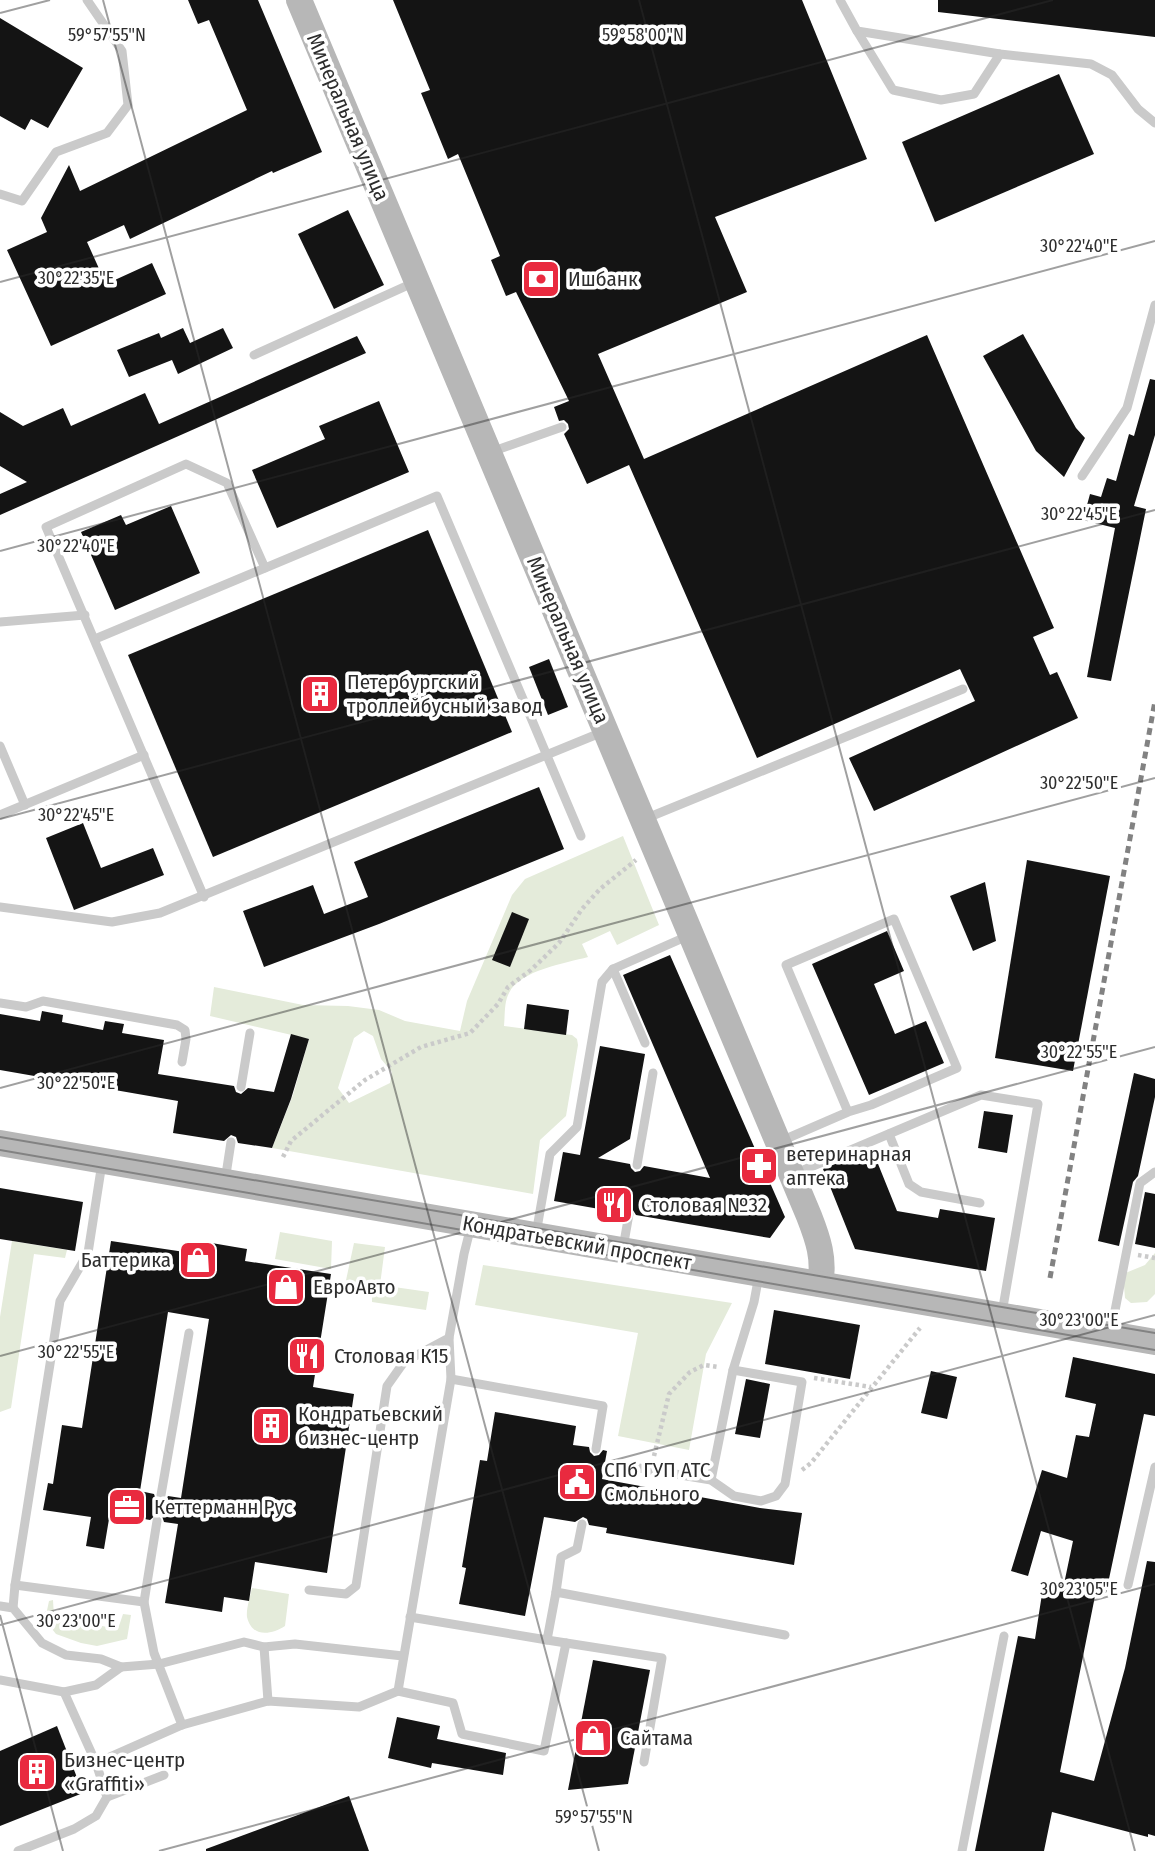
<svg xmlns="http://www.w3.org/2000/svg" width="1155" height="1851" viewBox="0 0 1155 1851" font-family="'Fira Sans Condensed',sans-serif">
  <rect width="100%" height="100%" fill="#fff"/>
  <g fill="#e4ebda" fill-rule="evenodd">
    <path d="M623,836L659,925L617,945L610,931L582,944L588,957C566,963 520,970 509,993C504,1002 505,1016 504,1026L572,1035L577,1039L578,1045L566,1116L540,1140L533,1194L272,1148L293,1095L309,1039L210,1016L214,987L303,1005L348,1006L379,1010L405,1021L460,1031L467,1001L512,895L525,879ZM364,1031L373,1036L381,1059L392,1072L390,1083L349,1103L338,1088L354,1038Z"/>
    <path d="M280,1232L332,1241L331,1269L275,1259Z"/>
    <path d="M12,1241L67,1250L65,1258L34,1254L11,1408L0,1412V1317Z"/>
    <path d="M354,1243L385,1247L380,1285L429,1292L426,1310L372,1302V1291L345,1285Z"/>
    <path d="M1155,1253V1294L1147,1302L1131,1303L1125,1298L1123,1274L1145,1265Z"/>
    <path d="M483,1265L732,1303L706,1354L689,1450L618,1436L638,1333L475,1305Z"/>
    <path d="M252,1588L289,1594L285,1626C271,1635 252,1638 247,1617C246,1609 250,1597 252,1588Z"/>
    <path d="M53,1600L54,1617L118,1629L123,1614L131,1615L127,1639L97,1646L81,1643L56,1634L45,1620L49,1601Z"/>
  </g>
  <g fill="#141414" fill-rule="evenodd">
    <path d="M188,0H258L322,152L273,173L272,171L130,239L124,225L87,242L106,284L152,263L166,294L51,346L7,250L47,232L41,218L69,165L80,191L247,110L209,20L198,24Z"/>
    <path d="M393,0H802L867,159L715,217L747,292L598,354L644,459L927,335L1054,628L1033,637L1050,675L1057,672L1078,718L874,811L849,758L975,701L960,669L757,758L629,465L587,484L564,434L569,429L568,424L564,420L559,421L554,407L569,401L516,292L506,296L491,260L500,256L458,154L448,159L421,93L430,90Z"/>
    <path d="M938,0H1155V37L938,12Z"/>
    <path d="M0,18L83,68L48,128L31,119L25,130L0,116Z"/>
    <path d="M1059,74L1094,154L935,222L902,142Z"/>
    <path d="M348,210L384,285L334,309L298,234Z"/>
    <path d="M183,328L190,343L223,328L233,348L178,374L172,360L129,377L117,350L159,333L161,338Z"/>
    <path d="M1023,334L1076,428L1085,438L1064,477L1036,451L983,356Z"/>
    <path d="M357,336L366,353L0,515V494L27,482L0,466V412L23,426L63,408L71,426L145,393L159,424Z"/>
    <path d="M1150,379L1155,380V435L1134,506L1146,509L1111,681L1087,677L1115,528L1083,520L1090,494L1101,497L1107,478L1116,481L1129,434L1134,436Z"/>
    <path d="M379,401L409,472L277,528L252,470L325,439L319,426Z"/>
    <path d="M171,506L200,573L115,610L81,532L121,515L126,525Z"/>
    <path d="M428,530L512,732L213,857L128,655Z"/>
    <path d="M549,659L568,707L548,715L529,667Z"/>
    <path d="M539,787L564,849L379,924L264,967L243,911L313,885L324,914L368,897L354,862Z"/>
    <path d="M83,823L101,868L153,848L164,875L74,910L46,838Z"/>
    <path d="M1027,860L1110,876L1073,1071L995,1058Z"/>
    <path d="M985,882L996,941L973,951L950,896Z"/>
    <path d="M512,912L529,919L510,967L492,960Z"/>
    <path d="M887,931L904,971L874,984L895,1034L926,1021L944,1063L869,1095L812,964Z"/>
    <path d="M670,955L785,1217L770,1238L636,1215L631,1207L626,1208L622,1213L554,1201L563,1152L580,1155L600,1046L645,1054L630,1139L598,1158L630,1164L631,1168L635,1172L640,1171L644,1166L710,1178L623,975Z"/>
    <path d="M527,1004L569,1010L566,1035L524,1029Z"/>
    <path d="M42,1011L63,1015L62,1022L103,1030L105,1021L124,1024L122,1033L164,1040L158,1074L234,1086L236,1092L241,1094L248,1088L274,1092L291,1034L309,1039L291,1099L272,1148L238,1143L236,1137L231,1135L224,1141L173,1133L178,1101L0,1070V1014L40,1021Z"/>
    <path d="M1134,1073L1155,1079V1097L1138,1176L1133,1182L1119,1246L1098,1241Z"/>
    <path d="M984,1111L1013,1115L1007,1153L978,1148Z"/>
    <path d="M872,1149L897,1211L938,1218L940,1209L995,1218L986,1271L855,1249L823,1169Z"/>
    <path d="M0,1188L83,1202L75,1251L0,1239Z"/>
    <path d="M1145,1192L1155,1194V1248L1135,1244Z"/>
    <path d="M111,1241L198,1254L200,1241L235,1247L247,1249L245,1261L331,1274L313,1387L354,1394L327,1573L255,1562L249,1601L224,1597L222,1612L165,1603L178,1524L164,1522L162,1516L157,1514L150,1520L110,1513L104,1549L86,1546L91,1517L43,1510L48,1483L53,1484L62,1425L82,1428ZM168,1312L209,1319L181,1498L168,1496L166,1500L160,1502L156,1500L154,1494L140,1491Z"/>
    <path d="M774,1310L860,1325L850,1379L765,1364Z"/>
    <path d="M1073,1357L1155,1374V1416L1144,1414L1106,1593L1096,1591L1060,1772L1094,1781L1125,1668L1147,1561L1155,1562V1836L1148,1834V1837L1052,1812L1044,1851H975L1018,1636L1035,1639L1044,1581L1064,1584L1073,1541L1041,1531L1028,1576L1011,1571L1042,1470L1067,1478L1076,1435L1089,1437L1096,1404L1065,1397Z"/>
    <path d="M931,1371L957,1377L947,1419L921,1413Z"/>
    <path d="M746,1379L770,1384L760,1438L735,1434Z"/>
    <path d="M495,1412L576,1426L573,1445L589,1447L590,1452L594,1456L599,1455L603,1450L607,1451L602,1479L760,1508L802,1513L794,1565L606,1533L607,1528L589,1525L587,1519L583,1517L575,1522L544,1517L525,1616L459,1604L466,1568L462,1567L480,1460L487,1461Z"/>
    <path d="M593,1660L650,1670L628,1784L568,1790Z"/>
    <path d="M397,1717L440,1726L437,1739L506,1753L503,1775L432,1763L431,1768L388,1758Z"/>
    <path d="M57,1726L83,1793L0,1826V1751Z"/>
    <path d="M349,1796L369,1851H206V1849Z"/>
  </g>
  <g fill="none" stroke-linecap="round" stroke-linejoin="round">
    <g stroke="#cacaca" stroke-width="4.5" stroke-dasharray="3.5 3.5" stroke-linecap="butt">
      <path d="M283,1157L291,1141L365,1080L421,1047L470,1033L498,1004L508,987L531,970L559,943L582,909L600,889L636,860"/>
      <path d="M1138,1255L1155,1258"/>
      <path d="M814,1378L871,1387"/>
      <path d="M654,1456L669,1394L690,1372L704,1365L718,1367"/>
      <path d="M802,1470L811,1463L920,1328"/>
    </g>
    <g stroke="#cacaca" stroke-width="9">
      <path d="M840,0L857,31L1000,54L1091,64L1112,75L1138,109L1155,123"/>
      <path d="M857,31L893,90L941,100L974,94L1000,54"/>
      <path d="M0,194L22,201L56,152L107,133L128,105L122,51L87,0"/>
      <path d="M254,355L415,282"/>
      <path d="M491,452L562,427"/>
      <path d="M1082,476L1127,408L1155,305"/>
      <path d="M0,622L85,615"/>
      <path d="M95,639L437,496L581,836"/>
      <path d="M0,746L25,805"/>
      <path d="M0,815L144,755"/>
      <path d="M647,818L963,689"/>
      <path d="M204,897L46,527L186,464L227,483L265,568"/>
      <path d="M0,907L112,922L160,913L605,731"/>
      <path d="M613,969L645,1043"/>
      <path d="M0,1003L26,1007L43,1001L177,1025L185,1030L186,1039L182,1062"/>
      <path d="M241,1087L250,1033"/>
      <path d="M889,1134L909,1184L921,1192L980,1203"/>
      <path d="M781,1141L848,1112L786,965L894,919L957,1068L871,1105L848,1112"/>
      <path d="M637,1165L653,1073"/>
      <path d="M794,1174L981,1095L1038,1104L1002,1313"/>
      <path d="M225,1181L231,1142"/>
      <path d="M536,1234L550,1154L577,1127L602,982L613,969L690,935"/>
      <path d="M623,1248L629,1214"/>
      <path d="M1111,1331L1140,1183L1155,1172"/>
      <path d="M451,1379L603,1406L596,1449"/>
      <path d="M627,1466L711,1480L734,1496L761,1501L776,1496L785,1484L802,1382L733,1370"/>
      <path d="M711,1480L733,1370L754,1302L759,1275"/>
      <path d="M161,1495L189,1333"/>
      <path d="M157,1521L144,1602L154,1653L182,1725"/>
      <path d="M15,1585L144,1602"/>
      <path d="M1128,1585L1155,1467"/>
      <path d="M309,1590L346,1594L356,1586L387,1386L404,1362L449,1338L464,1254L471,1226"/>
      <path d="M556,1592L561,1557L577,1549L582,1524"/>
      <path d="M0,1606L13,1608L42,1643L66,1655L101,1659L121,1667L159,1664L244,1642L264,1647L295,1644L403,1656"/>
      <path d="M13,1608L15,1585L60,1301L88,1253L102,1163"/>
      <path d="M410,1617L547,1640L556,1592L785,1635"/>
      <path d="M547,1640L662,1658L644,1762"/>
      <path d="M264,1647L268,1701"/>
      <path d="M0,1680L64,1692L96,1685L121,1667"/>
      <path d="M398,1691L453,1703L462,1734L544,1751L566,1643"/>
      <path d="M64,1692L96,1763"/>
      <path d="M107,1797L164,1775"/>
      <path d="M18,1851L74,1829L96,1816L107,1797L96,1763L182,1725L268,1701L359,1707L398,1691L451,1379L449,1338"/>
      <path d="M962,1851L1004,1636"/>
    </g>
    <g stroke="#b7b7b7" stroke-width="26">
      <path d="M299,0L809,1216C818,1239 825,1259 820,1284"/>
      <path d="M0,1143L1155,1342"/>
    </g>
    <g stroke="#828282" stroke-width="2">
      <path d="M0,1137L1155,1333"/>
      <path d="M0,1150L1155,1350"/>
    </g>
    <path stroke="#828282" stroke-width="5" stroke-dasharray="7 5" stroke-linecap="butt" d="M1050,1278L1155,701"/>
  </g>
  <path fill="none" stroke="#2d2d2d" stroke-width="2" stroke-opacity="0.45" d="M103,0L599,1851M639,0L1135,1851M0,13L50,0M0,282L1053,0M0,551L1155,241M0,819L1155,510M0,1088L1155,778M0,1356L1155,1047M0,1615L63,1851M0,1625L1155,1315M159,1851L1155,1584"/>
  <defs>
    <symbol id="bank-square" viewBox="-11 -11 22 22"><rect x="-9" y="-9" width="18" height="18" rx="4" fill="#e92a3f" stroke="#fff"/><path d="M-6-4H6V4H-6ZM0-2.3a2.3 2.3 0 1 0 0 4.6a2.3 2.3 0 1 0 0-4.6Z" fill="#fff"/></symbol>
    <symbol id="building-square" viewBox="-11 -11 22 22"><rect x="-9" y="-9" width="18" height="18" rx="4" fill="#e92a3f" stroke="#fff"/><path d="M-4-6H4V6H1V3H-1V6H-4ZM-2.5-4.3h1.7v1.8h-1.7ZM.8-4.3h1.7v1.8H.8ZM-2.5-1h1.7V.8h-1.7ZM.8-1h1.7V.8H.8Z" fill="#fff"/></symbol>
    <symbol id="pharmacy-square" viewBox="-11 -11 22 22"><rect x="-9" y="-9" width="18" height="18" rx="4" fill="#e92a3f" stroke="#fff"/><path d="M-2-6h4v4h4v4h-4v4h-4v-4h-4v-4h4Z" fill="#fff"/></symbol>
    <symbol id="restaurant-square" viewBox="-11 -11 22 22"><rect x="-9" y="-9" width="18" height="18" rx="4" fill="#e92a3f" stroke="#fff"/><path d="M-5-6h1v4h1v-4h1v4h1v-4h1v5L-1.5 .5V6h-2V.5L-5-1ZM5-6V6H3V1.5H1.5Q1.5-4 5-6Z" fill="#fff"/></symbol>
    <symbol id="shop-square" viewBox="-11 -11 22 22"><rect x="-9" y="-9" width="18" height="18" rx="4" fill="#e92a3f" stroke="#fff"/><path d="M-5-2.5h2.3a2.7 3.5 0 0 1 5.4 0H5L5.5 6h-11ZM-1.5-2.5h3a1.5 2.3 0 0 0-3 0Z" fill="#fff"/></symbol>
    <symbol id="civic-square" viewBox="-11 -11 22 22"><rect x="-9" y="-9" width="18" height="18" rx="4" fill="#e92a3f" stroke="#fff"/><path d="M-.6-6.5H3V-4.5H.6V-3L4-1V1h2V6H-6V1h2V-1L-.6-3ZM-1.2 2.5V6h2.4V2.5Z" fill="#fff"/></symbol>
    <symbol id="office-square" viewBox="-11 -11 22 22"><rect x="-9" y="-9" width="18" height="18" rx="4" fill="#e92a3f" stroke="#fff"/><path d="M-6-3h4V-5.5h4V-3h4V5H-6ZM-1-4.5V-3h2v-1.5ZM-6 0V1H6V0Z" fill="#fff"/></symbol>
  </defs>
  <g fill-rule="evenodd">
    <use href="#bank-square" x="519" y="257" width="44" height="44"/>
    <use href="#building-square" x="298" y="672" width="44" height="44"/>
    <use href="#pharmacy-square" x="737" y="1144" width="44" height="44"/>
    <use href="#restaurant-square" x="592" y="1183" width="44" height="44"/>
    <use href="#shop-square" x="176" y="1238" width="44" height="44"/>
    <use href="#shop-square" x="264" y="1265" width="44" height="44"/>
    <use href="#restaurant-square" x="285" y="1334" width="44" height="44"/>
    <use href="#building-square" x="249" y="1404" width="44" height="44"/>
    <use href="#civic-square" x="555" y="1460" width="44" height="44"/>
    <use href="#office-square" x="105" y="1485" width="44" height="44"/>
    <use href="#shop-square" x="571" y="1716" width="44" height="44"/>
    <use href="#building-square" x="15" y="1750" width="44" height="44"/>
  </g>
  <g text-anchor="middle" stroke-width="7" stroke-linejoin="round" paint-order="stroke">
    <g font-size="21" fill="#2d2d2d" stroke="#fff">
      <text transform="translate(348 117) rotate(67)" y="7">Минеральная улица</text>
      <text transform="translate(568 640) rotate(67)" y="7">Минеральная улица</text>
      <text transform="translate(577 1243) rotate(10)" y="7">Кондратьевский проспект</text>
    </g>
    <g font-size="21" fill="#2d2d2d" stroke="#fff" text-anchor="start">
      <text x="568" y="286">Ишбанк</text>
      <text x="347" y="689">Петербургский<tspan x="347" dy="24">троллейбусный завод</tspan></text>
      <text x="786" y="1161">ветеринарная<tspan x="786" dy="24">аптека</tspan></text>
      <text x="641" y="1212">Столовая №32</text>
      <text x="171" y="1267" text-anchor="end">Баттерика</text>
      <text x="313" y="1294">ЕвроАвто</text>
      <text x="334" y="1363">Столовая К15</text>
      <text x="298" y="1421">Кондратьевский<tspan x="298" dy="24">бизнес-центр</tspan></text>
      <text x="604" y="1477">СПб ГУП АТС<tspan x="604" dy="24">Смольного</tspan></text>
      <text x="154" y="1514">Кеттерманн Рус</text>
      <text x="620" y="1745">Сайтама</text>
      <text x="64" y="1767">Бизнес-центр<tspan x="64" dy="24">«Graffiti»</tspan></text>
    </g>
  </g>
  <g font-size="18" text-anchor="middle" fill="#2d2d2d" stroke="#fff" stroke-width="7" stroke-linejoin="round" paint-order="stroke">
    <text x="107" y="41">59°57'55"N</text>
    <text x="643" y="41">59°58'00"N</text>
    <text x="1079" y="252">30°22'40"E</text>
    <text x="76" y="284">30°22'35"E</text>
    <text x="1079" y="520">30°22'45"E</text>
    <text x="76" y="552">30°22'40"E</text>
    <text x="1079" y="789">30°22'50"E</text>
    <text x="76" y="821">30°22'45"E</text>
    <text x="1079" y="1058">30°22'55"E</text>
    <text x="76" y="1089">30°22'50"E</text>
    <text x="1079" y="1326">30°23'00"E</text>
    <text x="76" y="1358">30°22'55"E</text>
    <text x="1079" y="1595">30°23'05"E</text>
    <text x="76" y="1627">30°23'00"E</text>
    <text x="594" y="1823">59°57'55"N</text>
  </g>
</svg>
